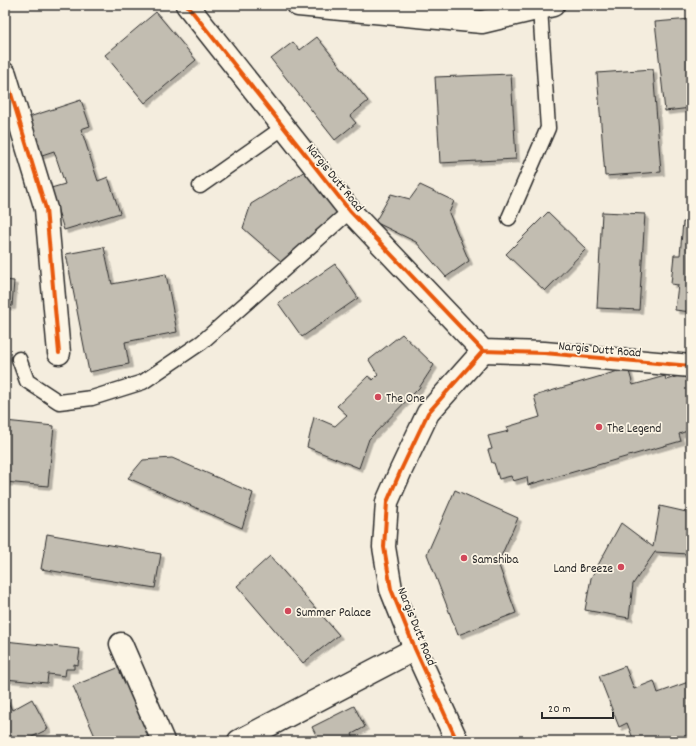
<svg xmlns="http://www.w3.org/2000/svg" width="696" height="746" viewBox="0 0 696 746" font-family="Dekko,sans-serif">
  <defs>
    <filter id="shadow"><feDropShadow dx="3.5" dy="3.5" stdDeviation="0" flood-color="#0004"/></filter>
  </defs>
  <rect width="100%" height="100%" fill="#f4edde"/>
  <filter id="ink" filterUnits="userSpaceOnUse"><feTurbulence type="fractalNoise" baseFrequency=".025" numOctaves="2"/><feDisplacementMap in="SourceGraphic" scale="8" xChannelSelector="R" yChannelSelector="G"/><feConvolveMatrix kernelMatrix="1 2 1 2 8 2 1 2 1" color-interpolation-filters="sRGB"/></filter>
  <g filter="url(#ink)">
    <g fill="#c2bdb1" stroke="#2b2b2b" filter="url(#shadow)">
      <path d="M156,12L196,60L145,103L105,55Z"/>
      <path d="M691,19V108L665,111L655,22Z"/>
      <path d="M317,37L368,101L350,116L356,123L335,140L271,59L293,42L300,50Z"/>
      <path d="M653,69L661,172L605,176L597,73Z"/>
      <path d="M511,74L516,159L440,163L435,77Z"/>
      <path d="M81,100L90,126L81,129L98,181L108,177L120,213L64,230L51,188L65,184L54,151L39,156L26,118Z"/>
      <path d="M310,168L342,212L282,262L243,228L251,204Z"/>
      <path d="M420,185L454,201L449,213L469,261L446,277L416,242L375,222L391,194L410,199Z"/>
      <path d="M548,212L586,249L545,291L506,254Z"/>
      <path d="M602,212L645,214L639,310L597,308Z"/>
      <path d="M683,222L691,223V312L675,310L678,285L671,284L674,255H680Z"/>
      <path d="M104,247L112,284L166,274L177,332L125,342L129,364L89,372L66,254Z"/>
      <path d="M335,264L358,298L302,337L278,303Z"/>
      <path d="M5,280L14,281L12,306H5Z"/>
      <path d="M402,334L434,365L419,388L369,439L359,468L307,447L314,417L335,426L347,415L337,406L368,376L373,380L378,375L369,360Z"/>
      <path d="M628,368L633,385L665,376L666,380L685,374L691,395V406L687,407L691,420V426L686,428L687,431L679,434L681,441L528,485L527,477L513,481L511,476L499,479L494,463H492L488,450L492,449L488,436L509,431L507,427L540,417L534,396Z"/>
      <path d="M5,421L54,426L48,486L5,482Z"/>
      <path d="M172,458L253,493L242,528L128,478L143,460Z"/>
      <path d="M455,490L518,518L498,563L516,613L458,635L427,554Z"/>
      <path d="M660,506L691,513V556L688,554L655,552L633,584L629,618L585,610L591,578L621,523L653,547Z"/>
      <path d="M47,534L161,554L155,588L41,569Z"/>
      <path d="M270,556L339,635L303,663L237,586Z"/>
      <path d="M5,641L80,649L78,665L74,664V669H66L65,676L48,674L47,683L5,679Z"/>
      <path d="M625,666L634,689L654,681L658,693L691,681V741H634L627,723L619,727L599,676Z"/>
      <path d="M120,667L152,741H97L73,686Z"/>
      <path d="M5,696L12,710L32,699L48,729L24,741H5Z"/>
      <path d="M354,706L365,727L352,734L355,741H319L312,727Z"/>
    </g>
    <g fill="none" stroke-linecap="round" stroke-linejoin="round">
      <defs>
        <g id="lane">
          <path d="M200,186L284,127"/>
          <path d="M509,218L548,128L540,8"/>
          <path d="M19,359L27,381L59,402L92,398L143,382L202,342L350,211"/>
        </g>
        <g id="street">
          <path d="M187,5L350,211L483,351L544,353L691,366"/>
          <path d="M298,5L482,22L553,5"/>
          <path d="M5,74L46,209L59,353"/>
          <path d="M121,644L163,741"/>
          <path d="M239,741L415,649"/>
          <path d="M457,741L415,649L391,589L384,547L387,502L401,470L428,413L483,351"/>
        </g>
      </defs>
      <use href="#lane" stroke="#2b2b2b" stroke-width="17"/>
      <use href="#street" stroke="#2b2b2b" stroke-width="25"/>
      <use href="#lane" stroke="#fcf5e5" stroke-width="14"/>
      <use href="#street" stroke="#fcf5e5" stroke-width="22"/>
      <defs>
        <g id="cycleway">
          <path d="M187,5L350,211L483,351L544,353L691,366"/>
          <path d="M5,74L46,209L59,353"/>
          <path d="M457,741L415,649L391,589L384,547L387,502L401,470L428,413L483,351"/>
        </g>
      </defs>
      <use href="#cycleway" stroke="#fcf5e5" stroke-width="6"/>
      <use href="#cycleway" stroke="#e8590c" stroke-width="4"/>
    </g>
  </g>
  <g fill="#d1495b" stroke="#fcf5e5" stroke-width="1.5">
    <circle cx="378" cy="397" r="4"/>
    <circle cx="599" cy="427" r="4"/>
    <circle cx="464" cy="558" r="4"/>
    <circle cx="621" cy="567" r="4"/>
    <circle cx="288" cy="611" r="4"/>
  </g>
  <g text-anchor="middle" stroke-width="3.5" stroke-linejoin="round" paint-order="stroke">
    <g font-size="13" fill="#2b2b2b" stroke="#fcf5e5">
      <text transform="translate(336 177) rotate(51)" y="5">Nargis Dutt Road</text>
      <text transform="translate(600 348) rotate(5)" y="5">Nargis Dutt Road</text>
      <text transform="translate(418 626) rotate(68)" y="5">Nargis Dutt Road</text>
    </g>
    <g font-size="13" fill="#2b2b2b" stroke="#fcf5e5" text-anchor="start">
      <text x="386" y="402">The One</text>
      <text x="607" y="432">The Legend</text>
      <text x="472" y="563">Samshiba</text>
      <text x="613" y="572" text-anchor="end">Land Breeze</text>
      <text x="296" y="616">Summer Palace</text>
    </g>
  </g>
  <rect width="696" height="746" fill="none" stroke="#fcf5e5" stroke-width="20"/>
  <rect x="10" y="10" width="676" height="726" fill="none" stroke="#2b2b2b" stroke-width="1.5" filter="url(#ink)"/>
  <path d="M542 712v6h71v-6" fill="none" stroke="#2b2b2b" stroke-width="2"/>
  <text x="548" y="712" font-size="12" fill="#2b2b2b" stroke="#fcf5e5" stroke-width="3" paint-order="stroke">20 m</text>
</svg>
